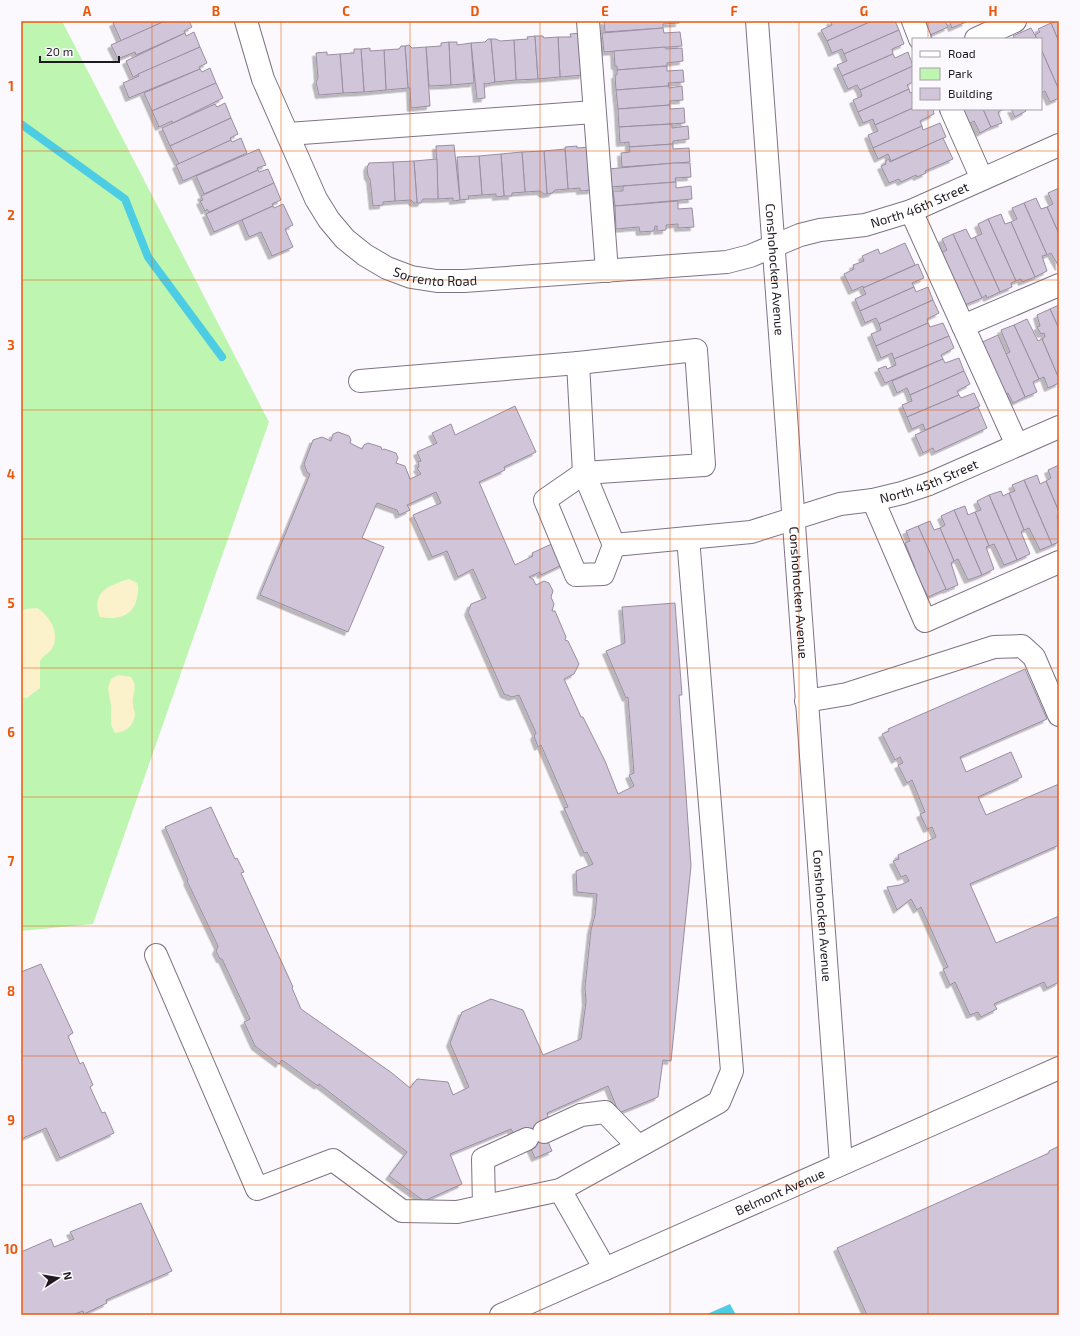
<svg xmlns="http://www.w3.org/2000/svg" width="1080" height="1336" viewBox="0 0 1080 1336" font-family="'Exo 2',sans-serif">
  <defs>
    <filter id="shadow"><feDropShadow dx="-3.5" dy="3.5" stdDeviation="0" flood-color="#0004"/></filter>
  </defs>
  <rect width="100%" height="100%" fill="#fcf9fe"/>
  <path fill="#bef6b1" d="M21,21H62L269,422L93,924L21,931Z"/>
  <g fill="#fbf1cb">
    <path d="M129,579L137,583C139,589 138,592 137,598C133,617 117,620 100,617C90,592 110,585 129,579Z"/>
    <path d="M37,608C49,615 60,632 53,647C50,653 43,655 40,661V688L27,698L21,697V612L26,609Z"/>
    <path d="M118,675L131,677C139,689 132,691 133,704C133,707 134,710 135,713C135,725 126,732 115,733L111,725V706L108,688L111,679Z"/>
  </g>
  <path fill="#4ccde4" d="M730,1304L736,1315H705Z"/>
  <g fill="none" stroke-linecap="round" stroke-linejoin="round">
    <path stroke="#4ccde4" stroke-width="8" d="M21,124L125,199L148,257L222,357"/>
  </g>
  <g fill="#d1c5da" stroke="#998ea1" filter="url(#shadow)">
    <path d="M117,21H165L121,41L113,23Z"/>
    <path d="M165,21H189L192,27L184,31L185,33L136,55L135,52L118,59L111,45Z"/>
    <path d="M604,21H679V23L663,24V28L605,32Z"/>
    <path d="M830,21H872L827,41L821,30L832,25Z"/>
    <path d="M872,21H895L899,30L844,54L842,49L832,53L827,41Z"/>
    <path d="M920,21H945L948,27L928,36Z"/>
    <path d="M949,21H965L966,22L952,28Z"/>
    <path d="M1057,21H1059V42L1051,23Z"/>
    <path d="M1051,23L1059,42V90L1041,49V39H1037L1035,35L1040,32L1038,29Z"/>
    <path d="M663,28L664,33L680,32L682,46L604,52L602,33Z"/>
    <path d="M1031,28L1037,39H1015L1013,36Z"/>
    <path d="M899,30L904,44L892,49L893,54L842,76L837,65L847,61L844,54Z"/>
    <path d="M194,32L200,47L133,77L126,61L185,33L186,36Z"/>
    <path d="M581,33L583,75L560,77L558,37H571L570,34Z"/>
    <path d="M535,36L538,79L516,80L514,40L528,39L527,37Z"/>
    <path d="M535,36H543L544,38L558,37L560,77L538,79Z"/>
    <path d="M488,39H491L495,82L486,84L484,83L485,98L477,99L471,43L485,42Z"/>
    <path d="M491,39H496L500,41L514,40L516,80L495,82Z"/>
    <path d="M449,42L451,85L429,86L426,47L441,46V43Z"/>
    <path d="M449,42H457V45L471,43L474,83L451,85Z"/>
    <path d="M409,45L412,48L426,47L430,106L411,108L410,88H408L405,46Z"/>
    <path d="M401,46H405L408,88L386,90L384,50L399,49Z"/>
    <path d="M200,47L207,63L199,67L200,69L129,98L123,83L139,76L138,74Z"/>
    <path d="M665,47L666,49L682,48L683,61L667,63V66L617,70V66H615L614,51Z"/>
    <path d="M370,48V51L384,50L386,90L364,92L361,49Z"/>
    <path d="M354,49H361L364,92L343,93L340,54L354,53Z"/>
    <path d="M1041,49L1059,90V98L1050,102L1045,91L1041,93Z"/>
    <path d="M327,52V55L340,54L343,93L319,95L316,82L318,78L316,53Z"/>
    <path d="M908,52L913,66L860,90L857,85L848,89L842,76L893,54L895,58Z"/>
    <path d="M667,66V71L683,70L684,82L668,83L669,86L616,90L615,75H617V70Z"/>
    <path d="M913,66V82L907,85L909,89L858,112L853,100L862,96L860,90Z"/>
    <path d="M210,68L216,83L152,111L144,93L200,69L202,72Z"/>
    <path d="M216,83L223,98L173,123L172,121L159,127L152,111Z"/>
    <path d="M669,86V88L682,86L683,100L670,101V105L618,109L616,90Z"/>
    <path d="M909,89L910,93L913,92V108L875,125L873,119L863,123L858,112Z"/>
    <path d="M225,103L231,118L170,146L162,128L215,104L217,107Z"/>
    <path d="M670,105V109L684,108L685,123L619,127L618,109Z"/>
    <path d="M913,108L933,109L934,114L920,121L922,126L873,148L868,135L878,131L875,125Z"/>
    <path d="M959,109H983L991,127L980,133L974,121L967,125Z"/>
    <path d="M983,109H1004L998,112L1002,123L991,127Z"/>
    <path d="M1011,109H1025L1026,111L1015,117Z"/>
    <path d="M231,118L238,134L230,138L231,140L179,164L170,146Z"/>
    <path d="M940,123L946,137L891,161L888,154L878,159L873,148L922,126L923,130Z"/>
    <path d="M672,124V128L688,126L689,139L673,141V144L629,147V142L620,143L619,127Z"/>
    <path d="M241,138L247,153L183,181L176,165L231,140L232,142Z"/>
    <path d="M943,138L953,159L925,171L926,173L917,177L916,175L901,182L899,179L889,183L881,166L886,164L885,161L889,159L890,162Z"/>
    <path d="M673,144V149L689,148L690,162L622,167L621,153L630,152L629,147Z"/>
    <path d="M454,145L460,200L453,201V198L438,199L436,146Z"/>
    <path d="M577,146V148L589,147L592,190L580,191V188L568,189L565,147Z"/>
    <path d="M259,149L266,165L257,168L258,170L204,194L196,176Z"/>
    <path d="M565,149L568,189L555,190L552,193L547,194L544,151Z"/>
    <path d="M544,151L547,194H544L540,191L525,192L522,152Z"/>
    <path d="M522,152L525,192L512,193V196H504L501,154Z"/>
    <path d="M501,154L504,196L496,197V194L482,195L479,156Z"/>
    <path d="M479,156L482,195L468,196L469,199L460,200L457,157Z"/>
    <path d="M437,159L438,199H423L421,203H417L414,161Z"/>
    <path d="M414,161L417,203H414L411,200L395,201L393,162Z"/>
    <path d="M393,162L395,201L383,202V205L373,206L370,179L368,176L367,168L369,163Z"/>
    <path d="M674,163H690L691,177L675,178L676,182L610,187L608,169Z"/>
    <path d="M268,169L274,183L209,212L207,209L205,211L200,201L203,200L201,196L258,170L259,172Z"/>
    <path d="M676,182V188L691,186L692,199L615,206L613,191H623V186Z"/>
    <path d="M274,183L281,200L272,204L273,206L214,232L206,214Z"/>
    <path d="M1059,188V234L1047,207L1053,204L1048,193Z"/>
    <path d="M1036,198L1041,209L1047,207L1059,234V267L1051,253L1047,255L1024,203Z"/>
    <path d="M678,201V209L692,208L694,227L678,228V224L666,225V230L657,231V226H655L654,231L640,232L639,227L616,229L615,206Z"/>
    <path d="M1024,203L1047,255L1042,256L1047,271L1035,277L1011,222L1017,219L1012,208Z"/>
    <path d="M283,204L293,225L285,229L293,247L272,256L261,232L249,237L242,220L273,206L274,208Z"/>
    <path d="M1001,214L1005,224L1011,222L1035,277L1022,282L1021,279L1016,281L988,219Z"/>
    <path d="M988,219L1016,281L1011,283L1012,287L1000,292L975,237L982,234L978,224Z"/>
    <path d="M966,229L971,239L975,237L1000,292L987,298L986,295L982,298L953,234Z"/>
    <path d="M953,234L982,298L962,306L939,254L947,250L942,239Z"/>
    <path d="M905,243L915,265L863,288V286L852,291L844,274L854,269L853,265L864,261L862,256L878,249L880,254Z"/>
    <path d="M918,264L924,278L912,283L914,287L860,311L855,299L866,294L863,288Z"/>
    <path d="M914,287L916,292L928,287L933,300L879,324L876,318L865,323L860,311Z"/>
    <path d="M933,300L939,313L927,319L928,323L876,346L871,334L881,330L879,324Z"/>
    <path d="M1059,305V329L1050,309Z"/>
    <path d="M1050,309L1059,329V379L1042,339L1045,337L1044,333L1041,334L1037,327L1040,326L1037,315Z"/>
    <path d="M1027,319L1038,341L1042,339L1059,379V383L1048,388L1044,377L1039,379L1014,325Z"/>
    <path d="M928,323L930,327L943,323L949,336L894,359L892,353L881,358L876,346Z"/>
    <path d="M1014,325L1039,379L1033,382L1037,392L1025,397L1006,354L1010,352L1002,333L1001,330Z"/>
    <path d="M998,335L1025,397L1013,403L1008,393L1001,396L978,344Z"/>
    <path d="M949,336L954,348L941,355L943,359L885,383L878,369L886,366L887,369L896,365L894,359Z"/>
    <path d="M959,358L964,371L910,395L907,388L897,393L892,381L943,359L945,363Z"/>
    <path d="M964,371L970,384L957,391L959,395L907,417L902,405L912,401L910,395Z"/>
    <path d="M974,393L980,406L925,430L923,424L912,429L907,417L959,395L961,398Z"/>
    <path d="M515,406L536,452L504,467L505,470L479,482L515,565L533,556L532,553L556,542L566,563L541,575L540,572L529,577L533,579L536,585L544,581L549,583L553,591L551,597L554,604L552,611H555L566,637L565,640L568,641L579,664L574,674L564,679L581,717H583L605,761L618,794L634,786L629,775L634,773L628,697L626,698L606,651L625,643L622,607L675,603L682,695H679L691,866L671,1061L663,1060L658,1097L619,1113L608,1086L547,1113L549,1120L544,1132L552,1151L535,1158L523,1131L514,1135L511,1129L450,1154L462,1184L424,1201L389,1176L407,1152L319,1084L318,1086L282,1060L279,1064L255,1046L244,1022L250,1019L222,959H220L216,951L218,946L187,881L188,880L165,827L211,807L235,859L237,858L244,872L241,873L293,987L292,988L301,1009L392,1073L410,1088L417,1079L448,1082L453,1095L469,1087L450,1043L462,1012L491,999L523,1010L543,1055L581,1039L586,1002L585,987L591,930L595,915L597,894L577,892L576,871L593,864L587,852L584,853L564,808L568,807L541,745L538,747L534,736L536,733L519,695L512,697L504,694L468,612L471,604L486,598L473,569L458,577L447,551L432,557L413,515L441,503L436,492L407,505L410,510L399,515L397,510L377,503L362,538L384,547L348,632L260,595L310,474L307,472L304,464L313,440L322,437L331,441L333,434L338,432L349,436L351,440L350,443L362,449L364,445L368,443L381,447L382,450L384,449L396,453L398,458L396,463L405,466L410,479L421,474L417,468L419,467L418,462L421,461L417,452L437,443L432,433L451,424L455,435Z"/>
    <path d="M978,407L987,428L935,452L933,448L923,453L915,435Z"/>
    <path d="M1059,465V512L1046,481L1051,478L1048,470Z"/>
    <path d="M1037,475L1040,484L1046,481L1059,512V515L1057,516L1059,521V542L1052,545L1024,480Z"/>
    <path d="M1024,480L1052,545L1040,550L1029,528L1024,530L1009,493L1015,491L1012,485Z"/>
    <path d="M1001,491L1003,496L1009,493L1024,530L1021,532L1030,554L1017,560L989,495Z"/>
    <path d="M989,495L1017,560L1004,565L994,544L989,546L975,512L981,510L977,501Z"/>
    <path d="M965,506L968,515L975,512L989,546L986,547L994,569L982,575L954,510Z"/>
    <path d="M954,510L982,575L968,580L958,559L954,561L940,528L945,525L941,516Z"/>
    <path d="M930,521L934,530L940,528L954,561L951,563L958,585L946,590L918,526Z"/>
    <path d="M918,526L946,589L928,597L913,568H915L905,543L910,541L906,531Z"/>
    <path d="M1025,669L1047,719L960,757L966,772L1011,752L1022,777L978,797L986,815L1059,784V845L970,884L996,943L1059,916V982L1047,988L1044,982L994,1004L997,1009L981,1017L978,1012L970,1015L955,982L950,985L943,969L948,967L921,907L917,910L911,899L897,910L887,887L900,885L909,881L906,875L901,877L893,861L899,859L898,855L936,837L932,827L927,829L920,814L925,812L912,780L907,783L898,765L903,763L900,757L895,760L882,734L889,731L888,729Z"/>
    <path d="M41,964L73,1033L68,1036L80,1064L83,1062L93,1085L90,1087L102,1113L105,1112L114,1133L60,1158L46,1128L21,1139V972Z"/>
    <path d="M1059,1146V1315H867L837,1248L1049,1153V1151Z"/>
    <path d="M141,1203L172,1271L106,1300L107,1303L84,1314L83,1311L72,1315H21V1252L51,1239L54,1247L74,1239L70,1232Z"/>
  </g>
  <g fill="none" stroke-linecap="round" stroke-linejoin="round">
    <defs>
      <g id="minor">
        <path id="s1" d="M246,21L263,79L316,199L329,220L345,239L365,255L387,268L411,277L437,281H464L727,262L750,256L800,235L820,230L865,225L911,211L1059,145"/>
        <path d="M588,21L607,271"/>
        <path d="M913,21L920,39"/>
        <path d="M976,39L1015,21"/>
        <path d="M951,109L982,179"/>
        <path d="M288,134L594,112"/>
        <path d="M911,211L1017,445"/>
        <path d="M963,326L1059,285"/>
        <path d="M578,363L696,350L704,465L584,473L545,500L576,575L603,574L614,545"/>
        <path id="s2" d="M360,381L578,363L584,473L614,545L751,532L840,504L873,500L902,493L929,484L1059,427"/>
        <path d="M873,500L925,621L1059,562"/>
        <path d="M806,701L847,694L994,647L1022,646L1034,657L1059,715"/>
        <path d="M156,955L257,1189L333,1160L402,1211L457,1212L560,1190L719,1102L732,1071L688,538"/>
        <path d="M544,1132L581,1115L605,1112L638,1146"/>
        <path d="M560,1190L605,1269"/>
        <path d="M484,1206L483,1159L527,1139"/>
      </g>
      <g id="major">
        <path id="s3" d="M757,21L841,1164"/>
        <path id="s4" d="M501,1315L1059,1068"/>
      </g>
    </defs>
    <use href="#minor" stroke="#7e7386" stroke-width="24"/>
    <use href="#major" stroke="#7e7386" stroke-width="24"/>
    <use href="#minor" stroke="#fff" stroke-width="22"/>
    <use href="#major" stroke="#fff" stroke-width="22"/>
  </g>
  <path fill="none" stroke="#e8590c" stroke-width="1" stroke-opacity="0.55" d="M152,21V1315M281,21V1315M410,21V1315M540,21V1315M670,21V1315M799,21V1315M928,21V39M928,109V1315M21,151H1059M21,280H1059M21,410H1059M21,539H1059M21,668H1059M21,797H1059M21,926H1059M21,1056H1059M21,1185H1059"/>
  <g text-anchor="middle" stroke-width="3" stroke-linejoin="round" paint-order="stroke">
    <g font-size="13" fill="#1f1a22" stroke="#fcf9fe">
      <text dy="5" stroke="none"><textPath href="#s1" startOffset="837">North 46th Street</textPath></text>
      <text dy="5" stroke="none"><textPath href="#s3" startOffset="249">Conshohocken Avenue</textPath></text>
      <text dy="5" stroke="none"><textPath href="#s1" startOffset="342">Sorrento Road</textPath></text>
      <text dy="5" stroke="none"><textPath href="#s2" startOffset="730">North 45th Street</textPath></text>
      <text dy="5" stroke="none"><textPath href="#s3" startOffset="573">Conshohocken Avenue</textPath></text>
      <text dy="5" stroke="none"><textPath href="#s3" startOffset="897">Conshohocken Avenue</textPath></text>
      <text dy="5" stroke="none"><textPath href="#s4" startOffset="305">Belmont Avenue</textPath></text>
    </g>
  </g>
  <rect width="1080" height="1336" fill="none" stroke="#fcf9fe" stroke-width="44"/>
  <rect x="912" y="38" width="130" height="72" fill="#fcf9fe" stroke="#a4a0a6"/>
  <rect x="920" y="51" width="20" height="6" fill="#ffffff" stroke="#a4a0a6"/>
  <text x="948" y="58" font-size="12" fill="#1f1a22">Road</text>
  <rect x="920" y="68" width="20" height="12" fill="#bef6b1" stroke="#a4a0a6"/>
  <text x="948" y="78" font-size="12" fill="#1f1a22">Park</text>
  <rect x="920" y="88" width="20" height="12" fill="#d1c5da" stroke="#a4a0a6"/>
  <text x="948" y="98" font-size="12" fill="#1f1a22">Building</text>
  <g transform="translate(58 1278) rotate(78)" stroke="#fcf9fe" stroke-width="3" paint-order="stroke">
  <path d="M0-3L7 15L0 10L-7 15Z" fill="#1f1a22"/>
  <text y="-6" font-size="11" font-weight="bold" text-anchor="middle" fill="#1f1a22">N</text>
  </g>
  <path d="M40 56v6h79v-6" fill="none" stroke="#1f1a22" stroke-width="2"/>
  <text x="46" y="56" font-size="12" fill="#1f1a22" stroke="#fcf9fe" stroke-width="3" paint-order="stroke">20 m</text>
  <rect x="22" y="22" width="1036" height="1292" fill="none" stroke="#e8590c" stroke-width="1.5"/>
  <g font-size="13" text-anchor="middle" font-weight="bold" fill="#e8590c">
    <text x="87" y="16">A</text>
    <text x="216" y="16">B</text>
    <text x="346" y="16">C</text>
    <text x="475" y="16">D</text>
    <text x="605" y="16">E</text>
    <text x="734" y="16">F</text>
    <text x="864" y="16">G</text>
    <text x="993" y="16">H</text>
    <text x="11" y="91">1</text>
    <text x="11" y="220">2</text>
    <text x="11" y="350">3</text>
    <text x="11" y="479">4</text>
    <text x="11" y="608">5</text>
    <text x="11" y="737">6</text>
    <text x="11" y="866">7</text>
    <text x="11" y="996">8</text>
    <text x="11" y="1125">9</text>
    <text x="11" y="1254">10</text>
  </g>
</svg>
